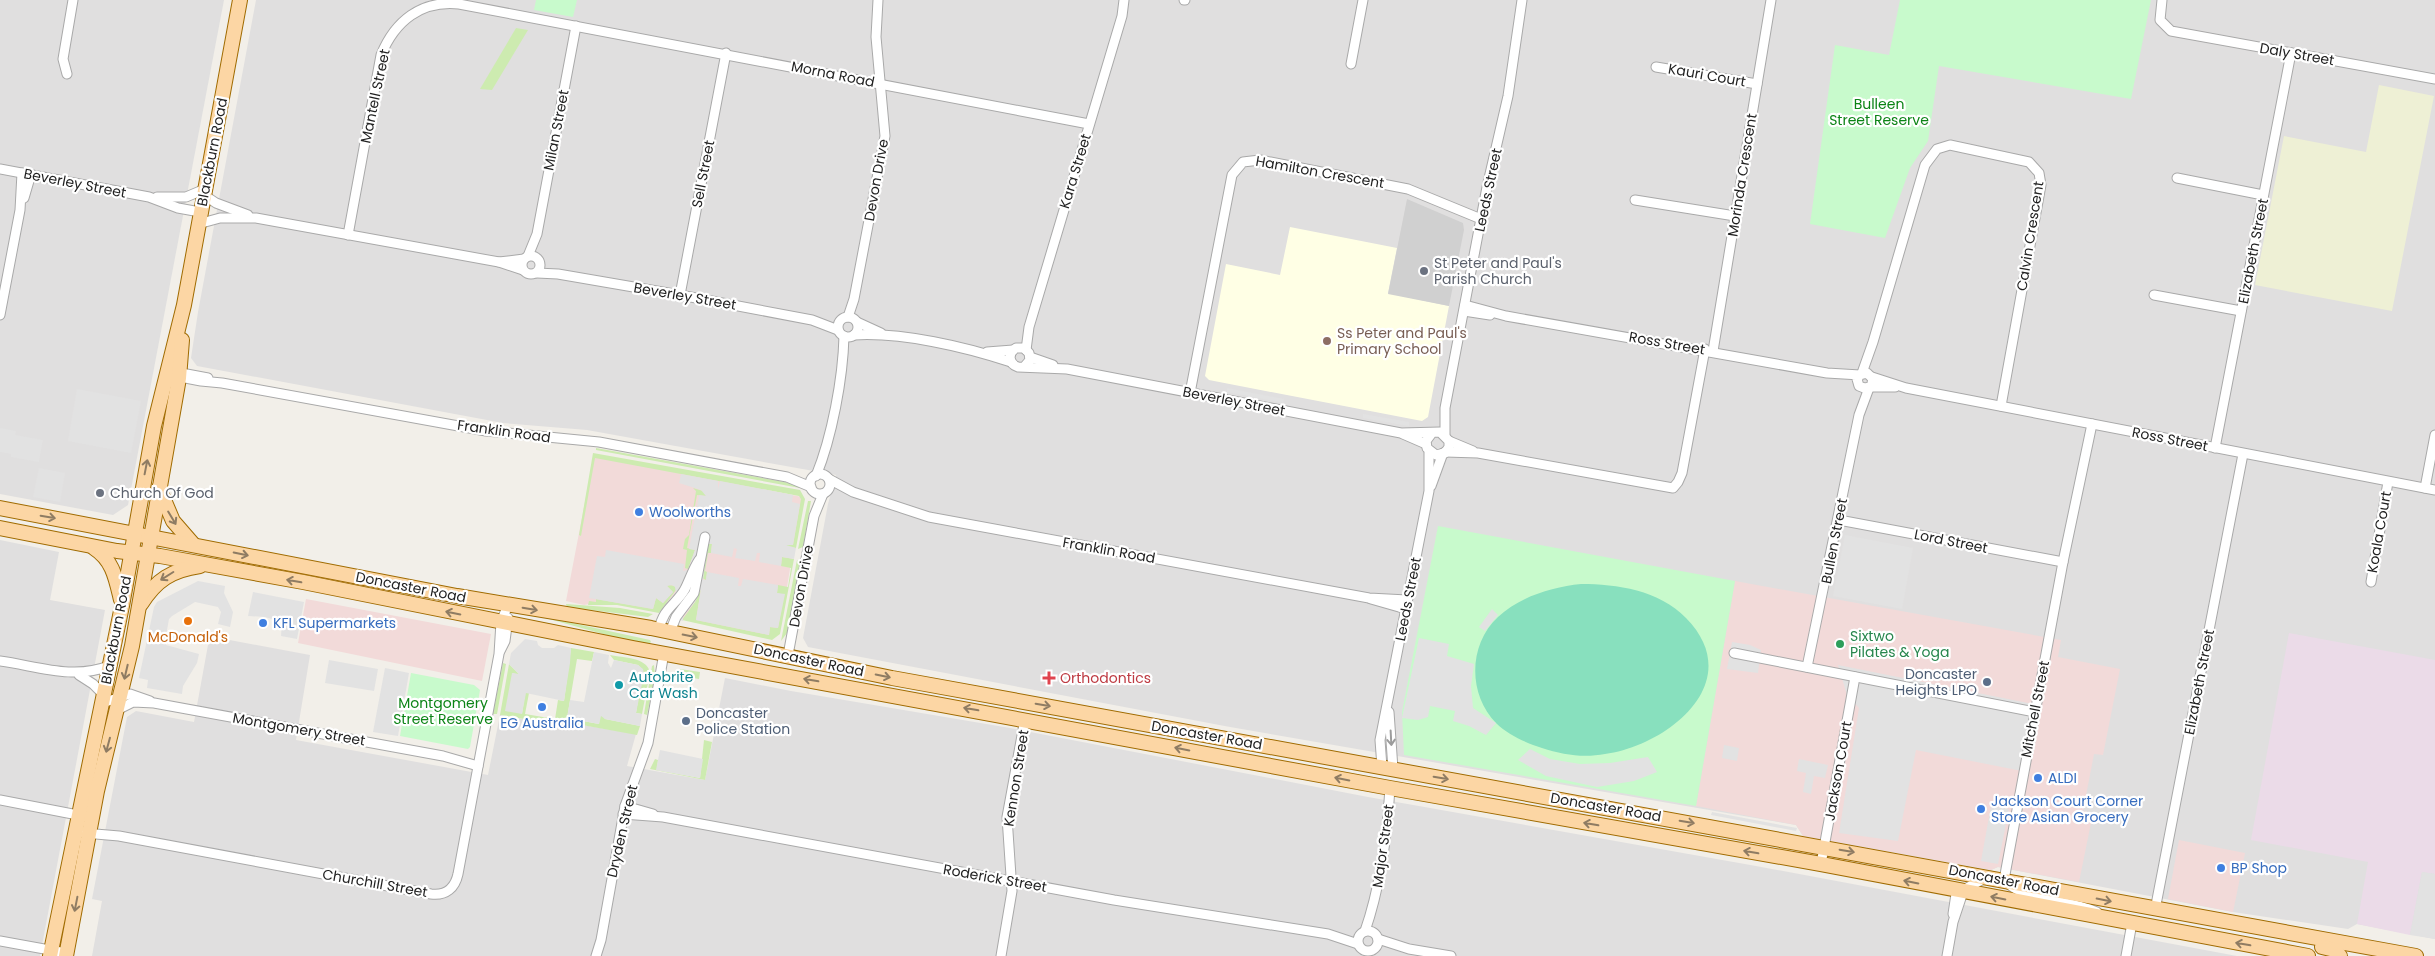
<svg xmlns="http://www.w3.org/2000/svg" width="2435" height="956" viewBox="0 0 2435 956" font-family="Poppins,sans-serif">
  <rect width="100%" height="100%" fill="#f2efe9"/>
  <g fill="#e0dfdf">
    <path d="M0,0H224L128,505L113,515L0,494Z"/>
    <path d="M256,0H2435V939L2357,924L2348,929L2233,912L1998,867L1991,870L1803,836L1796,825L1230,727L808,647L803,638L828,504L836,475L587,430L503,423L197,366L191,358L198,312Z"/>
    <path d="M0,540L59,552L50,600L105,610L40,956H0Z"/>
    <path d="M219,638L310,655L296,740L488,775L500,715L558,725L559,721L636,734L627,766L705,780L725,678L791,691L1010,728L1368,797L1756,866L2237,956H92L102,901L92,899L127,717L136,711L194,722L208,645Z"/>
  </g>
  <g fill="#f2dad9">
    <path d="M594,455L802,497L780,629L769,637L693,622L654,610L633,606L594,603L584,605L566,601Z"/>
    <path d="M1735,581L2061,640L2058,657L2120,669L2103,755L2094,754L2083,811L2093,813L2079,882L1998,867L1991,870L1803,836L1796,825L1696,806Z"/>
    <path d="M306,599L491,634L482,681L298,643Z"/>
    <path d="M2179,840L2245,853L2233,912L2168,899Z"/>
  </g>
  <path fill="#ebdbe8" d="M2289,633L2435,660V874L2422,872L2410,935L2357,924L2368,862L2251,840Z"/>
  <path fill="#ffffe5" d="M1290,227L1397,248L1388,293L1449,306L1428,417L1422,421L1209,380L1205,376L1226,264L1280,275Z"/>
  <path fill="#d0d0d0" d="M1407,199L1463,223L1464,230L1449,306L1388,294Z"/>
  <path fill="#eef0d5" d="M2379,85L2434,96L2392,311L2255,285L2284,136L2366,152Z"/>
  <g fill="#cdebb0">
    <path d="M516,28L528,30L492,90L480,89Z"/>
    <path d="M596,448L801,485L800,488L596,450Z"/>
    <path d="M593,453L800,490L805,499L796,548L787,547L786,544L793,545L801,499L799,496L595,458L581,536L579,535Z"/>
    <path d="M693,488L703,491L706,496L697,495L687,548L695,550L688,569L685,568L687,550L683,549L685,539L689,535L696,491Z"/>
    <path d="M808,501H811L803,547L798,549Z"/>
    <path d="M708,543L712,544L711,553H708L705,571L707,572L706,580L702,578Z"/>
    <path d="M782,557L794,559L780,634L772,640L682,620L695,602L701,589L696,620L769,635L770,627L778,628L784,595L777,593L778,585L788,587L791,568L781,566Z"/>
    <path d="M797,560L800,562L787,633L781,641Z"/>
    <path d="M669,585L675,586L676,590L659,613L617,605H588L589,601L596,602V599L653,609L656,598L663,603L673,592L667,586Z"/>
    <path d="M566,604L620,608L653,614L648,617L567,607Z"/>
    <path d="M531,614L650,640L651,642L649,644L614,637Z"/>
    <path d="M571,648L594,652L592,661L577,659L567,718L599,724L600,715L603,716L605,719L640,726L637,735L560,721L559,725L500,715L509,664L520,675L512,673L522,714L525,693H529L525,714L555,719L558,700L564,701Z"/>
    <path d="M610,655C624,658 646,657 650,672L642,714L636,713L643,670L638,665L614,660Z"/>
    <path d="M503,663L506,664L497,714H493Z"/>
    <path d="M654,665L655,676L647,715L644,714L652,666Z"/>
    <path d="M680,669L700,672L699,679L688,677L686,679Z"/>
    <path d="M704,740L712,742L705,780L650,769L655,759L658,760L657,770L700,778Z"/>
  </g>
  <g fill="#c8facc">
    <path d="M536,0H577L573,17L534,10Z"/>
    <path d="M1900,0H2151L2131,99L1939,66L1928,141L1910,168L1885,238L1810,224L1835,45L1889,55Z"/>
    <path d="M1438,526L1735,581L1696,806L1404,755L1402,712Z"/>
    <path d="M411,673L474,685L480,690L470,747L468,749L400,736Z"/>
  </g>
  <path fill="#88e0be" d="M1581,584C1617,584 1659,590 1686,618C1748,681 1669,745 1605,754C1584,758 1563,755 1542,748C1526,743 1508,735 1496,723C1468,694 1468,645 1498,617C1519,597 1552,587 1581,584Z"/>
  <g fill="#e2e2e2">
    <path d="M1227,388L1284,399L1283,403L1227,392Z"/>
    <path d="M77,389L141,401L131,453L68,441Z"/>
    <path d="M1363,414L1409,422V426L1363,418Z"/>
    <path d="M0,428L16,431L15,435L43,440L39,462L11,457V454L0,452Z"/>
    <path d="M39,468L65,473L60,502L33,497Z"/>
    <path d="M681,474L718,481V489L720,481L793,495L792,502L800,504L793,545H786L796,548L794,559L782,557L781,566L759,562L760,553H757L755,561L735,558L737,549L734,548L732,557L711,553L712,544H708L703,580H706L707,572L739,578L738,586H741L743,579L778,585L777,593L785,594L778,628L770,627L769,635L696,620L701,589L695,602L683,616V621L659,613L676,592L675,587L672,585L667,586L673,592L663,603L656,598L653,609L589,598L597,556L605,557L606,550L684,564L683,571L688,570L695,550L689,549L699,495L706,496L701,490L679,483Z"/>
    <path d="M1845,535L1913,548L1902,609L1833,596Z"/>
    <path d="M198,581L225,586L224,593L233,612L230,627L218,624L221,612L218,607L195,602L172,616L169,619L165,641L166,645L199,654L197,663L183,686L182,694L147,688L148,680L139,678L154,607L157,602Z"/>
    <path d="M253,592L304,602L297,639L281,636L282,622L265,617L248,616Z"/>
    <path d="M1492,609L1498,615L1485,631L1479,627Z"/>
    <path d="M1419,638L1449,644L1447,656L1474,664L1471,686L1473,708L1496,723L1486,735L1469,726L1453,721L1455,711L1430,706L1428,717L1418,720L1402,718Z"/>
    <path d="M525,639L537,641L538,645L542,648H554L558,645L571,648L570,663L564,701L526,693L522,714L505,711L512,673L519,674L509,664L511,653Z"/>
    <path d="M1732,642L1750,645L1761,650L1758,673L1727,669Z"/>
    <path d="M594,652L609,655L608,663L611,668L614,660L638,665L643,669L644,674L636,713L642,714L640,726L605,719L601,716L599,724L567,718L570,700L584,702Z"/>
    <path d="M329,660L378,669L374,691L325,683Z"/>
    <path d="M1838,665L2033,704L2022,771L1916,750L1898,841L1839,833L1859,708L1847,695Z"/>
    <path d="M385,668L409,673L398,736L373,732Z"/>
    <path d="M1724,745L1739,748L1737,761L1722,758Z"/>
    <path d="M1530,749L1550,759L1580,764L1610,763L1648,757L1657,772L1634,781L1597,787L1546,776L1518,760Z"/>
    <path d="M660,750L703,759L700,778L656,770Z"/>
    <path d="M1799,759L1828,765L1825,778L1814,776L1811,794L1803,792L1806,773L1797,771Z"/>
    <path d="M1991,806L2009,809L1998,864L1981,861Z"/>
    <path d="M1712,812L1797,828L1796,831L1711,815Z"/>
    <path d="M2422,872L2435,874V939L2410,935Z"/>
  </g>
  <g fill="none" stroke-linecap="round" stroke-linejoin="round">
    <defs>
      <g id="minor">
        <path d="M1184,0H1185"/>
        <path d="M2162,0L2160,20L2171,31L2435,79"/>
        <path d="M1351,64L1363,0"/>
        <path d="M1656,67L1757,84"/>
        <path d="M67,74L63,59L73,0"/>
        <path d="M0,169L149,197L178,208L200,212"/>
        <path d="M2177,178L2263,195"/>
        <path d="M204,195L216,203L248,215"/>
        <path d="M157,197H186L205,189"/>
        <path d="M24,198L31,174"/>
        <path d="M1635,200L1735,216"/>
        <path d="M198,224L220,218H256L499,262L523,270"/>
        <path d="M348,235L381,55C395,21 421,0 459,4L1089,124"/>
        <circle cx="531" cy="265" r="9"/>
        <path d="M528,256L537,234L576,26"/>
        <path d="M499,262L524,259"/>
        <path d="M537,273L558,274L680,295L812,320L838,330"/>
        <path d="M680,295L726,53"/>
        <path d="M2154,295L2241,311"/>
        <path d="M1465,305L1506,316L1827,373L1860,375L1867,373L1873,379L1871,387L1864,388L1859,386L1857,379L1860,375"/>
        <path d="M1464,311L1490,315"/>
        <path d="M0,315L20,210L22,173"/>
        <circle cx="848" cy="327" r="10"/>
        <path d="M848,317L854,299L885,136L876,37L878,0"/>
        <path d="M857,322L881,333"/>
        <path d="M854,335C902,332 966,347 1011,362"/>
        <path d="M1026,350L1029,327L1122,16L1124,0"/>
        <path d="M1713,351L1771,0"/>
        <path d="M987,352L1013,350"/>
        <path d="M1030,357L1053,365"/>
        <path d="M1024,367L1030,360L1029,353L1024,348H1016C1007,354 1009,364 1018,367L1067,369L1401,433L1440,432L1449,441V447L1445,453L1436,455L1427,448L1426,441L1432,433"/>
        <path d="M176,372L208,378"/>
        <path d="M1862,373L1873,342L1925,165L1937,149L1950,145L2029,162L2039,173L2041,185L2001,406"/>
        <path d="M175,376L201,381L222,383L486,431L599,442L787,477L811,487"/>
        <path d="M1872,377L1906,388L2435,490"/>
        <path d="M1871,387H1895"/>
        <path d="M1190,393L1232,175L1243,162L1260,160L1408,189L1481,219"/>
        <path d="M2092,424L2063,562L2004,880C2027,904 2067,898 2097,912"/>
        <path d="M1403,434L1426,444"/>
        <path d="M1445,435V408L1487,187L1508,96L1522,0"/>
        <path d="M1449,441L1473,451"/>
        <path d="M2215,448L2291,53"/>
        <path d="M1445,452L1478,453L1673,488L1678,482L1682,473L1705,349"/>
        <circle cx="820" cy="484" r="10"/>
        <path d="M816,476C832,437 843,378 844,336"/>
        <path d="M829,479L853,492L929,517L1369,598L1407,600"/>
        <path d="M1431,486L1443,453"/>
        <path d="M2425,488L2435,435"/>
        <path d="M1839,520L2063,562"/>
        <path d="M2371,582L2388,482"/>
        <path d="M1371,599L1406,609"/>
        <path d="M659,630C663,608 676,605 685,589C690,579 693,569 699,560"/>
        <path d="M670,632L676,617L694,593L705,537"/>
        <path d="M500,651L505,641L508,618"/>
        <path d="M1734,653L2035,712"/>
        <path d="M788,655L814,516L823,494"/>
        <path d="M0,661C37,666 73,680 109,666"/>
        <path d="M1807,667L1859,415L1869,388"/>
        <path d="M79,675L93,684L104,695"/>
        <path d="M102,703L130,694L150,701"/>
        <path d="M117,710L133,702L154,703L443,756L478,766"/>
        <path d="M1389,712L1393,769"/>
        <path d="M1382,767L1380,740L1429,491V452"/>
        <path d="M0,800L83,816"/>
        <path d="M625,806L653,814"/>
        <path d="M623,814L663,817L1114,900L1328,934L1358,944"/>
        <path d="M84,833L119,836L431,894C446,896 455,888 458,874L499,654L501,622L508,605"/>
        <path d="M1821,864L1855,677"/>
        <path d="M2155,910L2243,454"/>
        <path d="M1953,914L1956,894L1985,878"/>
        <circle cx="1368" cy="941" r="10"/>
        <path d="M1365,931C1381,885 1387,837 1390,788"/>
        <path d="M1378,939L1409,949L1451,956"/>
        <path d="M0,941L66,953"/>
        <path d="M596,956L601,940L625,806L648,743L664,653"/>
        <path d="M1001,956L1012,891L1007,817L1025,719"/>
        <path d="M1947,956L1953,922L1963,892"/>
        <path d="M2126,956L2132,923"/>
      </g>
      <g id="primary">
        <path d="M159,488L173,521L193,544"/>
        <path d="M0,508L457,596L651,628L892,678L2416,956"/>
        <path d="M0,528L117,551L160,556L303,582L633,648L1390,788L1821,864L2308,956"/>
        <path d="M94,548C113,560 116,579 121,600"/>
        <path d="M141,604C156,580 172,570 200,566"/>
        <path d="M2322,947L2335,950L2340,956"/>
        <path d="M50,956L122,606L154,426L184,305L240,0"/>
        <path d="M66,956L97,791L132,646L179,378L182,340"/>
      </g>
    </defs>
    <use href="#minor" stroke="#a9a9a9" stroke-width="11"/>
    <use href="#primary" stroke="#a06b00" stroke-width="16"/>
    <use href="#minor" stroke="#fff" stroke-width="9"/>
    <use href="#primary" stroke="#fcd6a4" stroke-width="14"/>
  </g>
  <defs><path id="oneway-shaft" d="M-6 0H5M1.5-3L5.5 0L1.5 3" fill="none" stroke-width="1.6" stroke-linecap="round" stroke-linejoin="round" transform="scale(1.25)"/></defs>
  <g stroke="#8f7c63">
    <use href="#oneway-shaft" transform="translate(146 467) rotate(-79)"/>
    <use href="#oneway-shaft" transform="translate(48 517) rotate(10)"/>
    <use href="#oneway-shaft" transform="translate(172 518) rotate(59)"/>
    <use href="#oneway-shaft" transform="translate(241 554) rotate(12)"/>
    <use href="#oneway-shaft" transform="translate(167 576) rotate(148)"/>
    <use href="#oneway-shaft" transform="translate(294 581) rotate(-170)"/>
    <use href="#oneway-shaft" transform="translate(530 609) rotate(10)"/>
    <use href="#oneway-shaft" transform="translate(453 613) rotate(-169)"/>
    <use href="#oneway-shaft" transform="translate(690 636) rotate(11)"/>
    <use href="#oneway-shaft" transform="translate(126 672) rotate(103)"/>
    <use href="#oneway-shaft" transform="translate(883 676) rotate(12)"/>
    <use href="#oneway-shaft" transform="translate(811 680) rotate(-170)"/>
    <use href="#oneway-shaft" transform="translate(1043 705) rotate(10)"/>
    <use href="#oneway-shaft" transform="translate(971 709) rotate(-170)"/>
    <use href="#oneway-shaft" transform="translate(108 745) rotate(105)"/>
    <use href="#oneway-shaft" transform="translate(1182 749) rotate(-169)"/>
    <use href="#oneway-shaft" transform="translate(1441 778) rotate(10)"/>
    <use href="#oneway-shaft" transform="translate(1342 779) rotate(-169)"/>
    <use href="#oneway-shaft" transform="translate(1687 822) rotate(10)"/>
    <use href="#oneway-shaft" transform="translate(1591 824) rotate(-170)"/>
    <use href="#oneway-shaft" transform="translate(1847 851) rotate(10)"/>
    <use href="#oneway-shaft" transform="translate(1751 852) rotate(-170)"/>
    <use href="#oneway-shaft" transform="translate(1911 882) rotate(-169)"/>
    <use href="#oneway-shaft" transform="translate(1998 898) rotate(-169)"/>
    <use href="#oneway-shaft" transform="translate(2104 900) rotate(11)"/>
    <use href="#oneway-shaft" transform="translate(76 904) rotate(101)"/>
    <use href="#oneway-shaft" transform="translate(2243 944) rotate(-170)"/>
  </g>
  <use stroke="#9c9c9c" href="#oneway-shaft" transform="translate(1391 738) rotate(87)"/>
  <g fill="#6b7280" stroke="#fff" stroke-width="2">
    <circle cx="1424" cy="271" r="5"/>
    <circle cx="100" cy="493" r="5"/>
  </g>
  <circle fill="#8d6e63" stroke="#fff" stroke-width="2" cx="1327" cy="341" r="5"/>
  <g fill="#3f7fe0" stroke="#fff" stroke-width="2">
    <circle cx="639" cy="512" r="5"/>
    <circle cx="263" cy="623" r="5"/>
    <circle cx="542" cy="707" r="5"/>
    <circle cx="2038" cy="778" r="5"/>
    <circle cx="1981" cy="809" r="5"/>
    <circle cx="2221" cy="868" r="5"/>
  </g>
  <circle fill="#e8710a" stroke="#fff" stroke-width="2" cx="188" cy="621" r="5"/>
  <circle fill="#2e9e5b" stroke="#fff" stroke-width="2" cx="1840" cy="644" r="5"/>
  <path fill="#e0444e" stroke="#fff" stroke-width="2" d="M1046.5 670.5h5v5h5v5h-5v5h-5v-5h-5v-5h5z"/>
  <g fill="#5c6f8a" stroke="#fff" stroke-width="2">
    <circle cx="1987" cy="682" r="5"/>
    <circle cx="686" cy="721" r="5"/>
  </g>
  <circle fill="#0f9aa8" stroke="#fff" stroke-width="2" cx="619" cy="685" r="5"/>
  <g text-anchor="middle" stroke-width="4.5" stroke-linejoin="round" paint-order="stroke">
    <g font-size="14" fill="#222" stroke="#fff">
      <text transform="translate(2297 54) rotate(10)" y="5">Daly Street</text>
      <text transform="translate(833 74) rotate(11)" y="5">Morna Road</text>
      <text transform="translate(1707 75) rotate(10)" y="5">Kauri Court</text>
      <text transform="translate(375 96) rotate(-78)" y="5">Mantell Street</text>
      <text transform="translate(556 130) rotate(-79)" y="5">Milan Street</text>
      <text transform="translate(212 152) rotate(-79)" y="5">Blackburn Road</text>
      <text transform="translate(1075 171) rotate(-73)" y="5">Kara Street</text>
      <text transform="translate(1320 172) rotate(10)" y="5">Hamilton Crescent</text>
      <text transform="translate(703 174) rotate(-79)" y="5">Sell Street</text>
      <text transform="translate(1742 175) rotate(-81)" y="5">Morinda Crescent</text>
      <text transform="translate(876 180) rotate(-80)" y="5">Devon Drive</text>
      <text transform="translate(75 183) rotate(11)" y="5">Beverley Street</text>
      <text transform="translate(1488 190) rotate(-78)" y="5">Leeds Street</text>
      <text transform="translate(2030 236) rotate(-81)" y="5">Calvin Crescent</text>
      <text transform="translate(2253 251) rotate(-79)" y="5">Elizabeth Street</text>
      <text transform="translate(685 296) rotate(10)" y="5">Beverley Street</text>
      <text transform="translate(1667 343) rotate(10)" y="5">Ross Street</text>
      <text transform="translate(1234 401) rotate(11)" y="5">Beverley Street</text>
      <text transform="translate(504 431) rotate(8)" y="5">Franklin Road</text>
      <text transform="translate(2170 439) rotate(11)" y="5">Ross Street</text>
      <text transform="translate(2379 532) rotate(-80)" y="5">Koala Court</text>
      <text transform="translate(1834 541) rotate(-79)" y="5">Bullen Street</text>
      <text transform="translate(1951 541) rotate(11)" y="5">Lord Street</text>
      <text transform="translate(1109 550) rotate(10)" y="5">Franklin Road</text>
      <text transform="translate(801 586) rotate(-80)" y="5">Devon Drive</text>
      <text transform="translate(411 587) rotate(11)" y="5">Doncaster Road</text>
      <text transform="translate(1408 599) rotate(-79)" y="5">Leeds Street</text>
      <text transform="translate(116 630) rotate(-79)" y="5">Blackburn Road</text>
      <text transform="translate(809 660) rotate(12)" y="5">Doncaster Road</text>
      <text transform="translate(2199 682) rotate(-79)" y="5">Elizabeth Street</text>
      <text transform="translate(2035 709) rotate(-79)" y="5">Mitchell Street</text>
      <text transform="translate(299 729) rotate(10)" y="5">Montgomery Street</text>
      <text transform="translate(1207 735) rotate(10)" y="5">Doncaster Road</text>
      <text transform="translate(1838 771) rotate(-80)" y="5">Jackson Court</text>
      <text transform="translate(1016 778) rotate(-81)" y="5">Kennon Street</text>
      <text transform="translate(1606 807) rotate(10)" y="5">Doncaster Road</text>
      <text transform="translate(622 831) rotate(-77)" y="5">Dryden Street</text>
      <text transform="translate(1383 846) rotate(-82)" y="5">Major Street</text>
      <text transform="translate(995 878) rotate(10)" y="5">Roderick Street</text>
      <text transform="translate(2004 880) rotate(11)" y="5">Doncaster Road</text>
      <text transform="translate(375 883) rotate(10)" y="5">Churchill Street</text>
    </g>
    <g font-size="14" fill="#0c8416" stroke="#fff">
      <text x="1879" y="109">Bulleen<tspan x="1879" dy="16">Street Reserve</tspan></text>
      <text x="443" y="708">Montgomery<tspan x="443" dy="16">Street Reserve</tspan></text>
    </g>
    <g font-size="14" fill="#5b616d" stroke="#fff" text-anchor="start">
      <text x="1434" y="268">St Peter and Paul's<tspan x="1434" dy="16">Parish Church</tspan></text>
      <text x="110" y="498">Church Of God</text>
    </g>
    <g font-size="14" fill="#785e54" stroke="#fff" text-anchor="start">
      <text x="1337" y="338">Ss Peter and Paul's<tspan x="1337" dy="16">Primary School</tspan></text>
    </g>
    <g font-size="14" fill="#366cbe" stroke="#fff" text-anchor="start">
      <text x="649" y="517">Woolworths</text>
      <text x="273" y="628">KFL Supermarkets</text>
      <text x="542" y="728" text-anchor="middle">EG Australia</text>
      <text x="2048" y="783">ALDI</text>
      <text x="1991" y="806">Jackson Court Corner<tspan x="1991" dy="16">Store Asian Grocery</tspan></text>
      <text x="2231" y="873">BP Shop</text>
    </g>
    <g font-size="14" fill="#27864d" stroke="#fff" text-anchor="start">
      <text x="1850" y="641">Sixtwo<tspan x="1850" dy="16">Pilates &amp; Yoga</tspan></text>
    </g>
    <g font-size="14" fill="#c56008" stroke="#fff">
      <text x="188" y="642">McDonald's</text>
    </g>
    <g font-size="14" fill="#4e5e75" stroke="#fff" text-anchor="end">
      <text x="1977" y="679">Doncaster<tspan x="1977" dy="16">Heights LPO</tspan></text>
      <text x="696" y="718" text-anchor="start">Doncaster<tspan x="696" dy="16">Police Station</tspan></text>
    </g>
    <g font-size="14" fill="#0d838f" stroke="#fff" text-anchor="start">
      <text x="629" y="682">Autobrite<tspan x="629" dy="16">Car Wash</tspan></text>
    </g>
    <g font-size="14" fill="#be3a42" stroke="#fff" text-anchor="start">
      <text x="1060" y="683">Orthodontics</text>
    </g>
  </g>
</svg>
